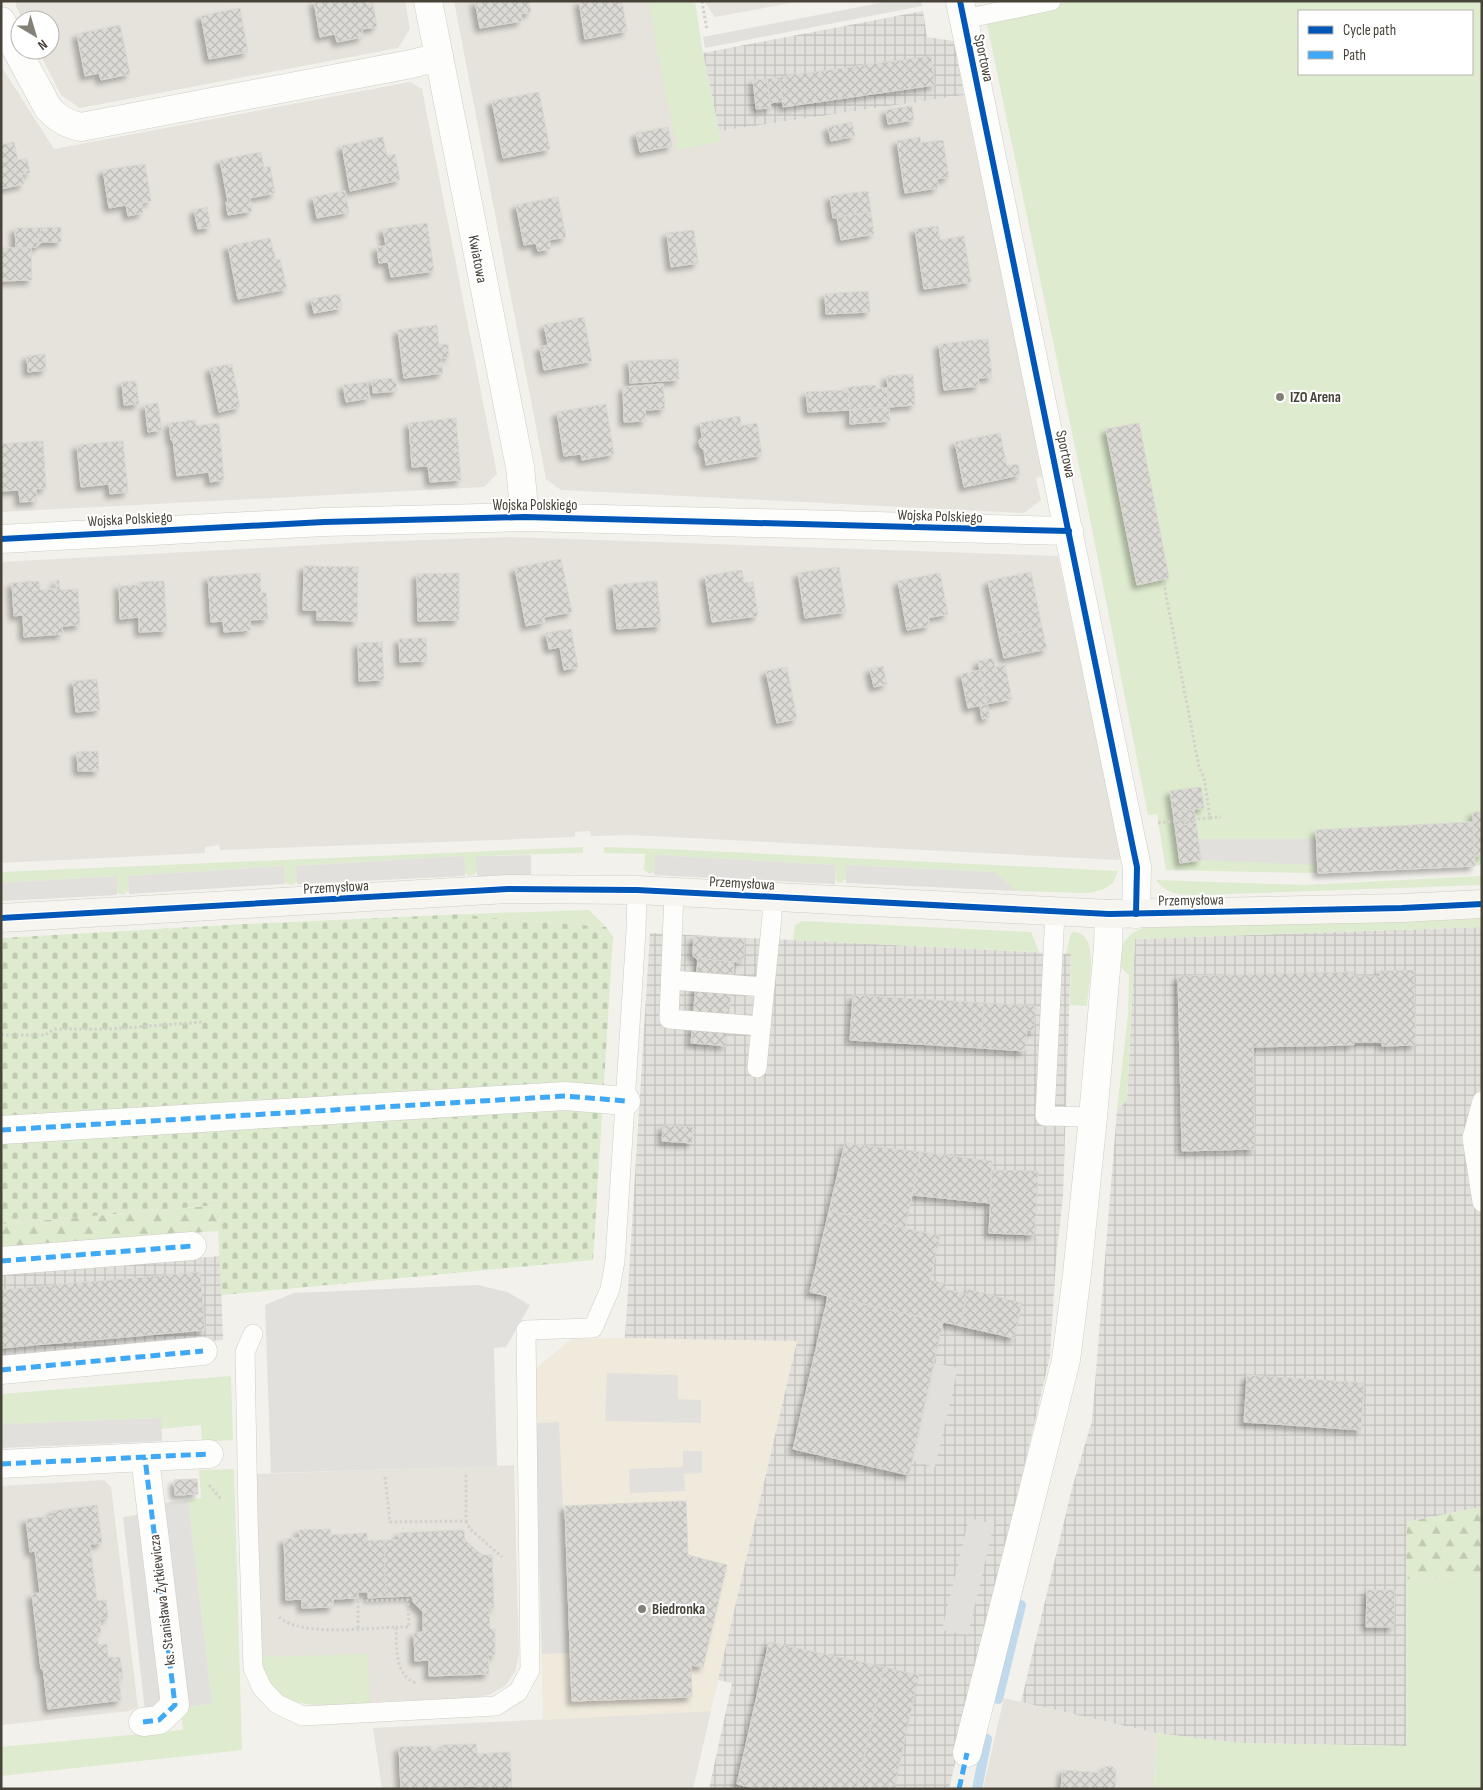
<svg xmlns="http://www.w3.org/2000/svg" width="1483" height="1790" viewBox="0 0 1483 1790" font-family="'Sofia Sans Condensed',sans-serif">
  <defs>
    <pattern id="industrial-grid" width="8" height="8" patternUnits="userSpaceOnUse" patternTransform="scale(1.25)"><rect width="8" height="8" fill="#e2e0db"/><path d="M0 4h8M4 0v8" fill="none" stroke="#c3c1bd"/></pattern>
    <pattern id="forest-firs" width="22" height="20" patternUnits="userSpaceOnUse" patternTransform="scale(1.25)"><rect width="22" height="20" fill="#deebce"/><path d="M5 1l3.5 6h-7zM16 11l3.5 6h-7z" fill="#c0cbb2"/></pattern>
    <pattern id="cemetery-stones" width="16" height="16" patternUnits="userSpaceOnUse" patternTransform="scale(1.25)"><rect width="16" height="16" fill="#deebce"/><path d="M2 7V4a2 2 0 0 1 4 0v3zM10 15v-3a2 2 0 0 1 4 0v3z" fill="#c0cbb2"/></pattern>
    <pattern id="building-cross-hatch" width="8" height="8" patternUnits="userSpaceOnUse" patternTransform="scale(1.25)"><rect width="8" height="8" fill="#dbdad5"/><path d="M0 0l8 8M0 8l8-8" fill="none" stroke="#bdbcb8"/></pattern>
    <filter id="shadow"><feDropShadow dx="-4.5" dy="4.5" stdDeviation="2.5" flood-color="#0004"/></filter>
  </defs>
  <rect width="100%" height="100%" fill="#f2f1ec"/>
  <g fill="#e5e3db">
    <path d="M16,1H405L410,29L398,48L80,108L61,95L38,50H50V20H23L16,6Z"/>
    <path d="M454,1H650L721,140L719,131L964,95L1044,476L1036,478L1041,500L1024,513L561,490L546,479Z"/>
    <path d="M704,1H802L715,17Z"/>
    <path d="M1,66L54,149L410,82L422,89L497,474L484,487L1,512Z"/>
    <path d="M511,537L1058,556L1121,854L1119,860L630,835L591,836L590,831L575,832V837L220,850L219,845L205,847V853L1,863V562L369,542Z"/>
    <path d="M514,1465L519,1655L515,1672L505,1686L491,1694L475,1698L307,1704L269,1681L263,1667L262,1657L256,1474Z"/>
    <path d="M104,1480L111,1487L138,1707L130,1711L1,1725V1486Z"/>
    <path d="M1004,1698L1156,1733L1154,1789H983Z"/>
    <path d="M711,1711L693,1789H382L373,1728Z"/>
  </g>
  <path fill="#f0eadd" d="M625,1338L797,1341L711,1711L543,1720L535,1423L537,1422L534,1370L571,1339Z"/>
  <g fill="url(#industrial-grid)">
    <path d="M923,11L927,37L954,41L964,95L719,131L703,53Z"/>
    <path d="M1482,927V1507L1407,1522L1406,1746L1237,1743L1156,1733L1021,1702L1072,1488L1092,1421L1117,1110L1127,1100L1135,939Z"/>
    <path d="M650,933L1071,954L1063,1196L1056,1260L1050,1356L949,1789H709L732,1683L718,1680L797,1341L625,1338Z"/>
    <path d="M220,1256L223,1340L1,1358V1275Z"/>
  </g>
  <g fill="#deebce" fill-rule="evenodd">
    <path d="M649,1H695L703,53L721,141L678,150L659,62Z"/>
    <path d="M1072,1H1482V865L1306,873L1166,870L1157,814L1148,815L1090,519L987,24L995,16ZM1299,11H1472V74H1299Z"/>
    <path d="M583,847V853L477,856V870L475,874L469,876L464,872V856L296,866L297,881L293,885L287,884L285,881L284,866L128,876L129,891L123,895L117,893L116,876L1,883V872Z"/>
    <path d="M604,847L665,849L1118,871L1113,883L1104,889L1089,893L1017,891L994,872L847,865L846,879L840,883L836,881V865L656,855L655,870L650,874L644,870L645,854L604,853Z"/>
    <path d="M1482,876V885L1201,895C1182,895 1168,896 1156,880L1304,885Z"/>
    <path d="M589,910L606,927L481,917L467,914Z"/>
    <path d="M1482,917V927L1135,939L1127,1100L1117,1110L1128,1015L1129,975L1118,965C1120,945 1127,931 1148,927Z"/>
    <path d="M802,921L1031,932L1039,952L793,940L795,925Z"/>
    <path d="M1074,932C1101,933 1088,989 1087,1006L1070,1005L1071,954H1066L1071,933Z"/>
    <path d="M231,1376L233,1440L202,1442L201,1425L161,1429L160,1418L1,1424V1394Z"/>
    <path d="M234,1469L242,1750L1,1776V1747L183,1730L181,1715L188,1707L212,1704L188,1500L201,1498L199,1470Z"/>
    <path d="M1482,1575V1789H1154L1156,1733L1237,1743L1406,1746V1579Z"/>
    <path d="M368,1654L370,1703C325,1704 269,1718 262,1657Z"/>
  </g>
  <g fill="url(#forest-firs)">
    <path d="M218,1205V1231L1,1247V1224Z"/>
    <path d="M1482,1507V1575L1406,1579L1407,1522Z"/>
  </g>
  <path fill="url(#cemetery-stones)" d="M467,914L481,917L606,927L613,937L593,1260L221,1295L217,1205L1,1224V938L246,924Z"/>
  <g fill="#e1e0dc">
    <path d="M890,1H921L922,6L705,48L703,37Z"/>
    <path d="M1198,839H1316L1318,865L1201,860Z"/>
    <path d="M531,855V875L477,878L476,856Z"/>
    <path d="M655,855L836,865L835,884L654,875Z"/>
    <path d="M464,856L465,876L297,884L296,866Z"/>
    <path d="M846,865L994,872L1017,891L846,883Z"/>
    <path d="M284,866L285,884L129,894L128,876Z"/>
    <path d="M117,876V895L1,901V883Z"/>
    <path d="M478,1285L507,1292L530,1305L506,1347L494,1348L497,1466L271,1473L265,1305L294,1293Z"/>
    <path d="M934,1363L958,1368L935,1467L912,1461Z"/>
    <path d="M607,1373L678,1375V1399L701,1400V1423L605,1421Z"/>
    <path d="M161,1418L162,1441L1,1448V1424Z"/>
    <path d="M559,1422L570,1653L542,1654L535,1423Z"/>
    <path d="M683,1451H702V1473L684,1474L685,1491L630,1493L629,1469L683,1467Z"/>
    <path d="M188,1500L212,1704L188,1707L164,1503Z"/>
    <path d="M142,1514L165,1709L145,1711L123,1517Z"/>
    <path d="M969,1518L994,1524L968,1635L942,1630Z"/>
  </g>
  <g fill="none" stroke-linecap="round" stroke-linejoin="round">
    <g stroke="#c0d9ed" stroke-width="10">
      <path d="M998,1699L1021,1605"/>
      <path d="M977,1789L987,1739"/>
    </g>
  </g>
  <g fill="url(#building-cross-hatch)" stroke="#dad8d2" filter="url(#shadow)">
    <path d="M314,1H366L367,5L373,3L377,27L362,29L363,37L337,42L335,34L320,37Z"/>
    <path d="M475,1H529L531,12L521,14L522,21L480,28Z"/>
    <path d="M579,1H622L627,31L585,39Z"/>
    <path d="M240,8L248,52L209,59L201,16Z"/>
    <path d="M120,25L130,74L101,80L99,73L85,76L77,34Z"/>
    <path d="M931,56L935,85L783,107L779,77Z"/>
    <path d="M779,77L783,101L770,103L767,79Z"/>
    <path d="M767,79L771,108L756,109L753,80Z"/>
    <path d="M539,92L550,149L503,158L492,101Z"/>
    <path d="M912,106L914,120L888,124L886,110Z"/>
    <path d="M852,122L855,136L831,141L828,127Z"/>
    <path d="M668,127L672,146L640,152L636,133Z"/>
    <path d="M383,137L387,156L395,154L400,180L350,191L342,146Z"/>
    <path d="M920,137L921,143L943,140L949,177L937,179L938,188L905,193L897,141Z"/>
    <path d="M14,142L18,160L27,158L30,173L22,174L24,184L1,189V145Z"/>
    <path d="M261,152L264,168L270,166L275,193L250,198L252,211L228,215L226,202H228L220,160Z"/>
    <path d="M145,164L151,201L142,203L143,213L128,216L126,205L109,208L103,170Z"/>
    <path d="M345,191L349,212L317,218L313,197Z"/>
    <path d="M868,191L871,212L833,218L830,196Z"/>
    <path d="M558,197L566,237L549,240L551,249L538,251L536,243L524,245L516,205Z"/>
    <path d="M207,207L211,227L198,229L194,210Z"/>
    <path d="M871,212L874,234L841,240L837,217Z"/>
    <path d="M427,223L434,271L391,277L388,262L379,263L377,247L386,246L383,229Z"/>
    <path d="M938,226L940,240L964,236L971,282L924,289L915,229Z"/>
    <path d="M61,227V242H42L37,247L41,228Z"/>
    <path d="M15,228H41L37,247L16,248Z"/>
    <path d="M694,230L698,263L671,267L667,233Z"/>
    <path d="M270,238L276,260L280,259L287,289L238,299L228,246Z"/>
    <path d="M1,248H31L32,280L1,281Z"/>
    <path d="M868,291L870,312L826,314L825,294Z"/>
    <path d="M340,294L342,308L314,313L311,299Z"/>
    <path d="M584,317L592,361L544,370L540,347L548,345L544,325Z"/>
    <path d="M437,325L439,345L448,344L449,357L441,358L443,373L404,378L398,330Z"/>
    <path d="M988,339L992,377L978,378L979,386L944,390L939,344Z"/>
    <path d="M45,354L46,370L28,372L27,356Z"/>
    <path d="M678,359L679,380L630,383L629,361Z"/>
    <path d="M232,364L240,407L219,412L210,368Z"/>
    <path d="M913,374L915,405L889,407L887,376Z"/>
    <path d="M396,378L397,391L373,393L372,380Z"/>
    <path d="M136,381L139,404L124,405L122,382Z"/>
    <path d="M367,382L370,398L346,402L343,385Z"/>
    <path d="M663,384L665,409L645,410L646,421L624,422L623,387Z"/>
    <path d="M876,385V389L887,388L889,407L850,410L848,387Z"/>
    <path d="M848,390L850,410L808,412L806,392Z"/>
    <path d="M158,403L162,430L148,432L145,405Z"/>
    <path d="M606,404L614,454L582,460L581,454L564,456L557,412Z"/>
    <path d="M889,407L890,421L850,424V410Z"/>
    <path d="M740,416L741,426L757,423L762,455L706,465L704,450L700,447L699,441L702,437L700,423Z"/>
    <path d="M456,418L461,480L430,482L428,466L412,467L409,423Z"/>
    <path d="M196,420V426L219,423L224,480L210,482L209,472L177,476L173,440H171L169,423Z"/>
    <path d="M1139,423L1169,578L1137,585L1106,429Z"/>
    <path d="M1000,433L1007,466L1018,464L1020,475L964,487L955,442Z"/>
    <path d="M43,441L46,488L36,489L37,501L20,502L19,490L2,491L1,444Z"/>
    <path d="M123,441L128,492L110,494L109,484L81,487L77,445Z"/>
    <path d="M561,559L572,612L544,617L545,622L526,626L515,568Z"/>
    <path d="M304,566L358,567L357,621L317,620V610H303Z"/>
    <path d="M839,567L846,612L805,618L798,573Z"/>
    <path d="M742,570L744,583L753,582L758,616L712,622L705,576Z"/>
    <path d="M1031,572L1042,627L999,636L988,581Z"/>
    <path d="M260,573L261,593L266,592L268,619L250,620L251,630L224,632L223,621L211,622L208,577Z"/>
    <path d="M459,573V620L418,621L417,574Z"/>
    <path d="M940,573L948,614L928,618L930,626L907,630L898,581Z"/>
    <path d="M56,580H59L60,590L78,589L80,625L62,626L63,634L24,637L23,615L14,616L12,583L39,581L40,590L57,589Z"/>
    <path d="M164,581L167,631L139,632V617L120,619L119,583L120,586L140,585L139,582Z"/>
    <path d="M657,581L661,626L617,629L613,585Z"/>
    <path d="M1042,627L1047,649L1004,658L999,636Z"/>
    <path d="M571,629L578,667L564,670L560,647L549,649L546,633Z"/>
    <path d="M426,638L427,661L400,662L399,639Z"/>
    <path d="M382,642L384,680L359,681L358,643Z"/>
    <path d="M994,658L995,667L1005,665L1012,699L987,704L978,661Z"/>
    <path d="M883,666L887,684L874,687L870,669Z"/>
    <path d="M787,667L797,719L777,723L766,671Z"/>
    <path d="M980,670L987,704L968,708L961,674Z"/>
    <path d="M97,679L100,710L76,712L73,681Z"/>
    <path d="M987,704L990,717L982,719L980,706Z"/>
    <path d="M98,751L99,771H78L77,752Z"/>
    <path d="M1201,787L1204,808L1173,812L1170,791Z"/>
    <path d="M1194,809L1196,823L1175,826L1173,812Z"/>
    <path d="M1473,812H1482V856H1474Z"/>
    <path d="M1473,822L1475,866L1318,873L1316,830Z"/>
    <path d="M1196,823L1201,860L1180,863L1175,826Z"/>
    <path d="M694,936L745,939L744,957L738,962L697,959L693,956V951Z"/>
    <path d="M698,958L734,962L726,1046L691,1043Z"/>
    <path d="M1414,970L1416,1045L1382,1046V1042H1354V1045L1253,1047L1255,1149L1182,1151L1178,976L1353,972V976H1380V971Z"/>
    <path d="M853,995L984,1003L981,1048L850,1040Z"/>
    <path d="M984,1003L1036,1006L1034,1031L1027,1030L1025,1051L981,1048Z"/>
    <path d="M663,1125L693,1127L692,1143L662,1141Z"/>
    <path d="M845,1143L921,1152L905,1228L829,1211Z"/>
    <path d="M921,1152L992,1161L990,1203L912,1195Z"/>
    <path d="M992,1170L1038,1171L1035,1235L989,1233Z"/>
    <path d="M829,1211L940,1236L930,1280L946,1284L945,1289L966,1294L961,1326L810,1292Z"/>
    <path d="M200,1272L205,1330L1,1348V1290Z"/>
    <path d="M967,1289L1022,1303L1014,1338L961,1326Z"/>
    <path d="M828,1296L943,1322L909,1475L793,1449Z"/>
    <path d="M1247,1375L1364,1383L1361,1430L1244,1422Z"/>
    <path d="M197,1479L198,1494L175,1495L174,1480Z"/>
    <path d="M686,1501L688,1555L727,1565L703,1667L691,1665L692,1697L572,1701L565,1506Z"/>
    <path d="M97,1505L102,1543L90,1544L97,1601L106,1600L108,1618L100,1619L101,1633H97L98,1645L107,1644L108,1658L120,1657L123,1678H119L121,1700L48,1709L43,1668L41,1669L32,1594L40,1593L35,1551L30,1552L26,1519L53,1516L52,1511Z"/>
    <path d="M330,1529L331,1535L367,1533V1541L384,1540L386,1597L368,1598V1592H358V1598L333,1599V1607L302,1608V1599L286,1600L284,1539L300,1538L299,1530Z"/>
    <path d="M464,1530L465,1540L482,1555H492L494,1608H489L490,1629H495V1655H488L489,1674L429,1676V1660L415,1661L414,1633L423,1632V1612L413,1602L412,1596L386,1597L384,1540H399V1533Z"/>
    <path d="M1367,1590H1395L1394,1627H1366Z"/>
    <path d="M769,1642L884,1667L857,1789H758L737,1784Z"/>
    <path d="M884,1667L919,1675L894,1789H857Z"/>
    <path d="M476,1744L477,1754L510,1752L512,1789H476V1786L401,1789L399,1747L431,1746V1751L443,1750V1745Z"/>
    <path d="M1110,1766L1113,1767L1116,1770L1115,1789H1061L1063,1770L1103,1773L1105,1767Z"/>
  </g>
  <g fill="none" stroke-linecap="round" stroke-linejoin="round">
    <defs>
      <g id="lane">
        <path d="M964,19L1051,1"/>
        <path d="M674,892L669,1019L761,1026L772,916V897"/>
        <path d="M1055,912L1045,1116L1093,1117"/>
        <path d="M671,980L764,987"/>
        <path d="M757,1068L761,1026"/>
        <path d="M1482,1101L1472,1138L1482,1202"/>
        <path d="M253,1334L245,1352L248,1516L253,1668L262,1688L277,1704L303,1716L496,1706L518,1692L530,1670L526,1330L593,1328L610,1289L615,1261L636,931L637,890"/>
      </g>
      <g id="street">
        <path d="M428,1L520,467L525,517"/>
        <path d="M960,1L1134,853L1137,867L1136,914"/>
        <path d="M1,21L48,108C58,119 67,124 81,127L411,64L439,57"/>
        <path d="M1,539L324,522L525,517L1069,531"/>
        <path d="M1,1130L565,1096L626,1101"/>
        <path d="M1,1261L192,1246"/>
        <path d="M1,1370L203,1351"/>
        <path d="M1,1464L209,1454"/>
        <path d="M143,1722L159,1720L175,1705L145,1458"/>
        <path d="M967,1753L1066,1360L1077,1274L1093,1117L1108,947L1109,914"/>
      </g>
      <path id="secondary" d="M1,918L508,889L637,890L1109,914L1402,908L1482,904"/>
    </defs>
    <use href="#lane" stroke="#cecdc8" stroke-width="20"/>
    <use href="#street" stroke="#cecdc8" stroke-width="29"/>
    <use href="#secondary" stroke="#d0cec3" stroke-width="29"/>
    <g stroke="#d2d1cb" stroke-width="3" stroke-dasharray="2.5 2.5" stroke-linecap="butt">
      <path d="M702,1L707,30"/>
      <path d="M1210,818L1221,817"/>
      <path d="M1158,823L1210,818L1204,777L1199,767L1163,579"/>
      <path d="M1,1035H45L55,1029H110L202,1022"/>
      <path d="M385,1477L390,1522L466,1521V1474"/>
      <path d="M209,1485L221,1499"/>
      <path d="M466,1521L470,1529L502,1557"/>
      <path d="M279,1617C300,1637 368,1628 396,1627C397,1647 394,1675 416,1683"/>
      <path d="M358,1628V1601L408,1600L409,1627H396"/>
    </g>
    <use href="#lane" stroke="#fdfdfc" stroke-width="19"/>
    <use href="#street" stroke="#fdfdfc" stroke-width="28"/>
    <use href="#secondary" stroke="#f7f5f0" stroke-width="28"/>
    <g stroke="#3fa9f5" stroke-width="5" stroke-dasharray="10 5" stroke-linecap="butt">
      <path d="M1,1130L565,1096L626,1101"/>
      <path d="M1,1261L192,1246"/>
      <path d="M1,1370L203,1351"/>
      <path d="M1,1464L209,1454"/>
      <path d="M143,1722L159,1720L175,1705L145,1458"/>
      <path d="M959,1789L967,1753"/>
    </g>
    <defs>
      <g id="cycleway">
        <path d="M960,1L1134,853L1137,867L1136,914"/>
        <path d="M1,539L324,522L525,517L1069,531"/>
        <path d="M1,918L508,889L637,890L1109,914L1402,908L1482,904"/>
      </g>
    </defs>
    <use href="#cycleway" stroke="#fff" stroke-width="9"/>
    <use href="#cycleway" stroke="#0057b8" stroke-width="6"/>
  </g>
  <g fill="#848078" stroke="#fff" stroke-width="2">
    <circle cx="1280" cy="397" r="5"/>
    <circle cx="642" cy="1609" r="5"/>
  </g>
  <g text-anchor="middle" stroke-width="4" stroke-linejoin="round" paint-order="stroke">
    <g font-size="15" fill="#484339" stroke="#fff">
      <text transform="translate(984 58) rotate(78)" y="5">Sportowa</text>
      <text transform="translate(478 259) rotate(79)" y="5">Kwiatowa</text>
      <text transform="translate(1066 454) rotate(78)" y="5">Sportowa</text>
      <text x="535" y="510">Wojska Polskiego</text>
      <text transform="translate(940 516) rotate(2)" y="5">Wojska Polskiego</text>
      <text transform="translate(130 519) rotate(-3)" y="5">Wojska Polskiego</text>
      <text transform="translate(742 883) rotate(3)" y="5">Przemysłowa</text>
      <text transform="translate(336 887) rotate(-3)" y="5">Przemysłowa</text>
      <text transform="translate(1191 900) rotate(-1)" y="5">Przemysłowa</text>
      <text transform="translate(162 1600) rotate(-97)" y="5">ks. Stanisława Żytkiewicza</text>
    </g>
    <g font-size="15" font-weight="bold" fill="#484339" stroke="#fff" text-anchor="start">
      <text x="1290" y="402">IZO Arena</text>
      <text x="652" y="1614">Biedronka</text>
    </g>
  </g>
  <rect width="1483" height="1790" fill="none" stroke="#484339" stroke-width="5"/>
  <rect x="1298" y="10" width="175" height="65" fill="#ffffff" stroke="#b6b4b0"/>
  <rect x="1308" y="26" width="25" height="8" fill="#0057b8" stroke="#b6b4b0"/>
  <text x="1343" y="35" font-size="15" fill="#484339">Cycle path</text>
  <rect x="1308" y="51" width="25" height="8" fill="#3fa9f5" stroke="#b6b4b0"/>
  <text x="1343" y="60" font-size="15" fill="#484339">Path</text>
  <g transform="translate(35 35) rotate(142)"><circle r="24" fill="#ffffff" stroke="#b6b4b0"/>
  <path d="M0-4L9 19L0 12L-9 19Z" fill="#848078"/>
  <text y="-8" font-size="14" font-weight="bold" text-anchor="middle" fill="#484339">N</text>
  </g>
</svg>
